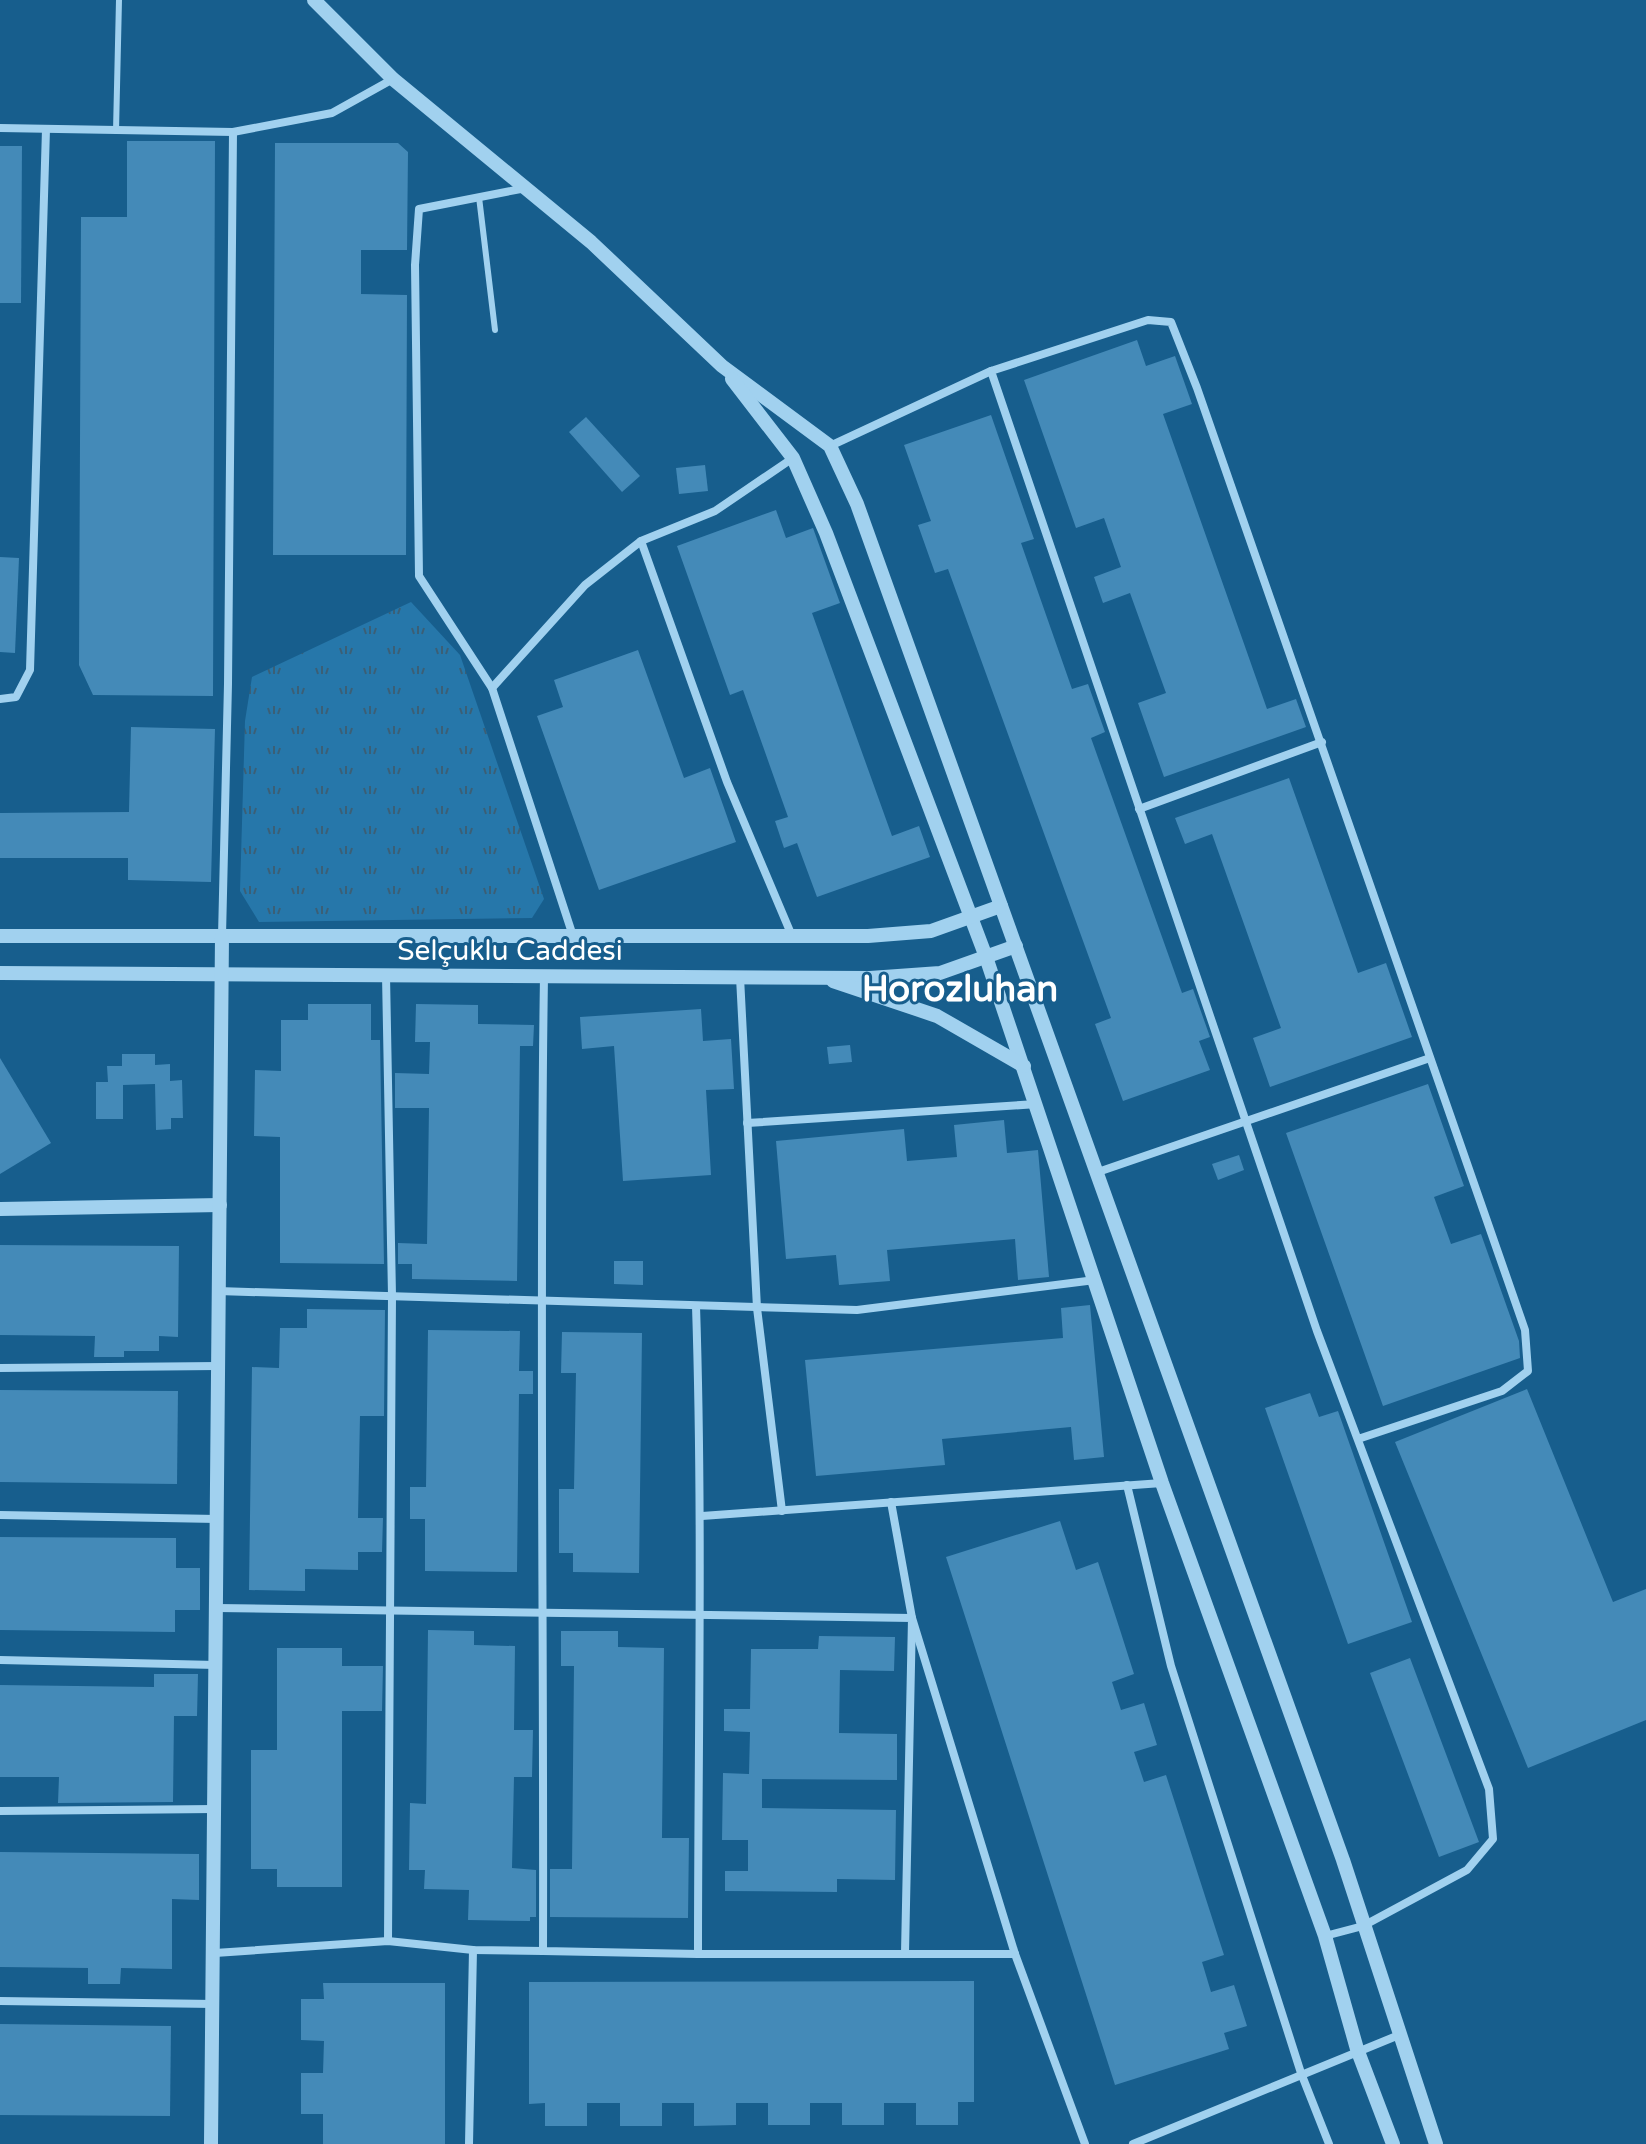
<svg xmlns="http://www.w3.org/2000/svg" width="1646" height="2144" viewBox="0 0 1646 2144" font-family="'Varela Round',sans-serif">
  <defs>
    <pattern id="grass-tufts" width="24" height="20" patternUnits="userSpaceOnUse" patternTransform="scale(2)"><rect width="24" height="20" fill="#2677aa"/><path d="M3 7l-1-3M5 7V3M7 7l1-3M15 17l-1-3M17 17v-4M19 17l1-3" fill="none" stroke="#3b5f76"/></pattern>
  </defs>
  <rect width="100%" height="100%" fill="#175e8d"/>
  <path fill="url(#grass-tufts)" d="M411,602L460,655L544,899L532,918L259,922L240,891L245,721L252,677Z"/>
  <g fill="#448ab8">
    <path d="M127,141H215L213,696L93,695L79,665L81,217H127Z"/>
    <path d="M275,143H398L408,152L407,250H361V294L407,295L406,555H273Z"/>
    <path d="M0,146H22L21,303H0Z"/>
    <path d="M1137,340L1146,366L1175,356L1192,404L1163,414L1267,709L1296,699L1306,727L1164,777L1138,703L1166,693L1130,593L1103,603L1094,577L1121,567L1104,518L1076,528L1024,380Z"/>
    <path d="M991,415L1034,539L1021,543L1038,592L1072,689L1088,684L1105,732L1091,738L1182,993L1193,989L1210,1037L1199,1041L1210,1070L1123,1101L1095,1024L1111,1018L948,569L935,573L918,525L931,521L904,445Z"/>
    <path d="M586,417L640,476L622,492L569,432Z"/>
    <path d="M705,465L708,491L679,494L676,468Z"/>
    <path d="M776,510L786,538L813,528L840,603L812,613L892,836L919,826L930,857L817,897L797,843L784,848L775,821L788,817L743,690L730,695L677,546Z"/>
    <path d="M0,557L19,558L15,653L0,652Z"/>
    <path d="M638,650L684,778L710,768L736,842L599,890L537,716L563,707L554,680Z"/>
    <path d="M131,727L215,729L211,882L128,880V858H0V813L129,812Z"/>
    <path d="M1289,778L1358,973L1386,963L1412,1037L1270,1087L1253,1038L1281,1028L1272,1003L1212,834L1185,844L1175,818Z"/>
    <path d="M308,1004H371V1040H380L384,1264L280,1263V1137L254,1136L255,1070L281,1071V1020H308Z"/>
    <path d="M416,1004L478,1005V1024L534,1025L533,1046H520L517,1281L412,1279V1264H398V1243L427,1244L429,1108H395V1073L429,1074L430,1042H415Z"/>
    <path d="M701,1009L703,1041L731,1039L734,1089L706,1090L711,1175L623,1181L614,1046L582,1049L580,1017Z"/>
    <path d="M850,1045L852,1062L829,1064L827,1047Z"/>
    <path d="M122,1054H155V1065L170,1064V1081L182,1080L183,1118H171V1129L156,1130L155,1084L123,1085V1119H96V1082H108L107,1066H122Z"/>
    <path d="M0,1058L51,1143L0,1174Z"/>
    <path d="M1428,1084L1464,1186L1434,1197L1451,1244L1481,1234L1519,1341L1520,1358L1383,1406L1286,1133Z"/>
    <path d="M1004,1120L1007,1153L1038,1150L1049,1277L1018,1280L1015,1239L887,1250L890,1281L839,1285L836,1255L786,1259L776,1141L904,1129L907,1161L957,1157L954,1125Z"/>
    <path d="M1239,1155L1244,1170L1218,1180L1212,1164Z"/>
    <path d="M0,1245L179,1246L178,1337L159,1336V1351H124V1357H94L95,1336L0,1335Z"/>
    <path d="M614,1261H643V1285L614,1284Z"/>
    <path d="M1090,1305L1104,1457L1074,1460L1071,1427L942,1439L945,1465L816,1476L805,1360L1063,1338L1061,1308Z"/>
    <path d="M307,1309L385,1310L384,1416H360L358,1518H383L382,1552H358V1570L305,1569V1591L249,1590L252,1367L279,1368L280,1328H307Z"/>
    <path d="M428,1330L520,1331L519,1371H533V1394H519L517,1572L425,1571V1519H410V1487H426Z"/>
    <path d="M562,1332L642,1333L639,1573L573,1572V1553H559V1489H574L576,1373H561Z"/>
    <path d="M1527,1389L1613,1602L1646,1589V1720L1528,1768L1395,1442Z"/>
    <path d="M0,1390L178,1391L177,1484L0,1482Z"/>
    <path d="M1310,1393L1319,1417L1338,1411L1412,1622L1348,1644L1265,1408Z"/>
    <path d="M1060,1521L1076,1570L1098,1562L1121,1633L1134,1674L1112,1682L1121,1710L1144,1703L1157,1745L1134,1752L1144,1782L1166,1775L1224,1955L1202,1962L1211,1992L1234,1985L1247,2026L1224,2033L1229,2049L1115,2085L946,1557Z"/>
    <path d="M0,1537L176,1538V1568H200V1610H175V1632L0,1630Z"/>
    <path d="M428,1630L474,1631V1645L515,1646L514,1730H533L532,1777H514L512,1868L536,1870V1917H530V1921L468,1920L469,1890L424,1889L425,1870H409L410,1803L426,1804Z"/>
    <path d="M561,1631H618V1647L664,1648L662,1838H689L688,1918L550,1917V1869H572L574,1666H561Z"/>
    <path d="M819,1636L895,1637L894,1671L840,1670L839,1733L897,1734V1780L762,1779V1808L896,1810L895,1880L837,1879V1892L725,1891V1871H748V1840H722L723,1773L749,1774L750,1732L724,1731V1709H750L751,1649H818Z"/>
    <path d="M277,1648H342V1666H383L382,1711H342V1887H277V1869H251V1750H277Z"/>
    <path d="M1410,1658L1479,1842L1439,1857L1370,1673Z"/>
    <path d="M154,1674H198L197,1716H174L173,1802L58,1803L59,1777H0V1685L154,1687Z"/>
    <path d="M0,1852L199,1854V1900L172,1899V1969L121,1968L120,1984H88V1968L0,1967Z"/>
    <path d="M974,1981V2102H958V2125H916V2103H884V2125H842V2103H810V2125H768V2103H736V2125L694,2126V2103H662V2126H620V2103H587V2126H545V2103L529,2104V1982Z"/>
    <path d="M323,1983H445V2144H323V2114H301V2073H323L324,2041L301,2040V1999H324Z"/>
    <path d="M0,2024L171,2026L170,2116L0,2115Z"/>
  </g>
  <g fill="none" stroke-linecap="round" stroke-linejoin="round">
    <g stroke="#a1d1ef" stroke-width="6">
      <path d="M116,131L119,0"/>
      <path d="M479,197L495,330"/>
    </g>
    <g stroke="#a1d1ef" stroke-width="8">
      <path d="M0,128L233,132L332,113L393,79"/>
      <path d="M526,188L419,209L415,265L419,576L492,688L573,936"/>
      <path d="M830,446L991,371"/>
      <path d="M641,541L727,782L792,936"/>
      <path d="M492,688L585,585L641,541L715,511L793,458"/>
      <path d="M0,699L16,697L30,670L46,129"/>
      <path d="M1139,809L1322,742"/>
      <path d="M222,936L228,684L233,132"/>
      <path d="M386,975L392,1296L388,1941"/>
      <path d="M544,976C539,1301 544,1626 543,1951L698,1954"/>
      <path d="M740,977L757,1308L782,1511"/>
      <path d="M747,1123L1037,1104"/>
      <path d="M1098,1172L1430,1058"/>
      <path d="M218,1291L857,1310L1095,1280"/>
      <path d="M696,1306C703,1522 698,1737 698,1954H1015"/>
      <path d="M0,1368L218,1366"/>
      <path d="M1127,1485L1171,1666L1301,2073L1329,2144"/>
      <path d="M891,1502L912,1618L1015,1954L1085,2144"/>
      <path d="M0,1515L217,1519"/>
      <path d="M702,1516L1162,1483"/>
      <path d="M217,1608L912,1618L905,1953"/>
      <path d="M0,1660L216,1665"/>
      <path d="M0,1811L215,1809"/>
      <path d="M1325,1936L1363,1926L1467,1870L1493,1839L1489,1789L1317,1331L991,371L1148,320L1171,322L1197,388L1525,1330L1528,1371L1502,1391L1358,1439"/>
      <path d="M215,1953L388,1941L473,1950L543,1951"/>
      <path d="M0,2001L214,2004"/>
      <path d="M469,2144L473,1950"/>
      <path d="M1133,2144L1399,2035"/>
    </g>
    <g stroke="#a1d1ef" stroke-width="14">
      <path d="M314,0L393,79L591,242L722,366L830,446L857,504L1343,1860L1436,2144"/>
      <path d="M732,379L793,458L826,533L986,957L1162,1483L1325,1936L1357,2049L1393,2144"/>
      <path d="M0,936H868L931,931L1001,906"/>
      <path d="M0,973L870,978L940,973L1016,946"/>
      <path d="M833,981L937,1016L1024,1066"/>
      <path d="M0,1209L220,1205"/>
      <path d="M211,2144L222,936"/>
    </g>
  </g>
  <g text-anchor="middle" stroke-width="6" stroke-linejoin="round" paint-order="stroke">
    <g font-size="28" fill="#fff" stroke="#175e8d">
      <text x="510" y="960">Selçuklu Caddesi</text>
    </g>
    <g font-size="36" font-weight="bold" fill="#fff" stroke="#175e8d">
      <text x="960" y="1001">Horozluhan</text>
    </g>
  </g>
</svg>
